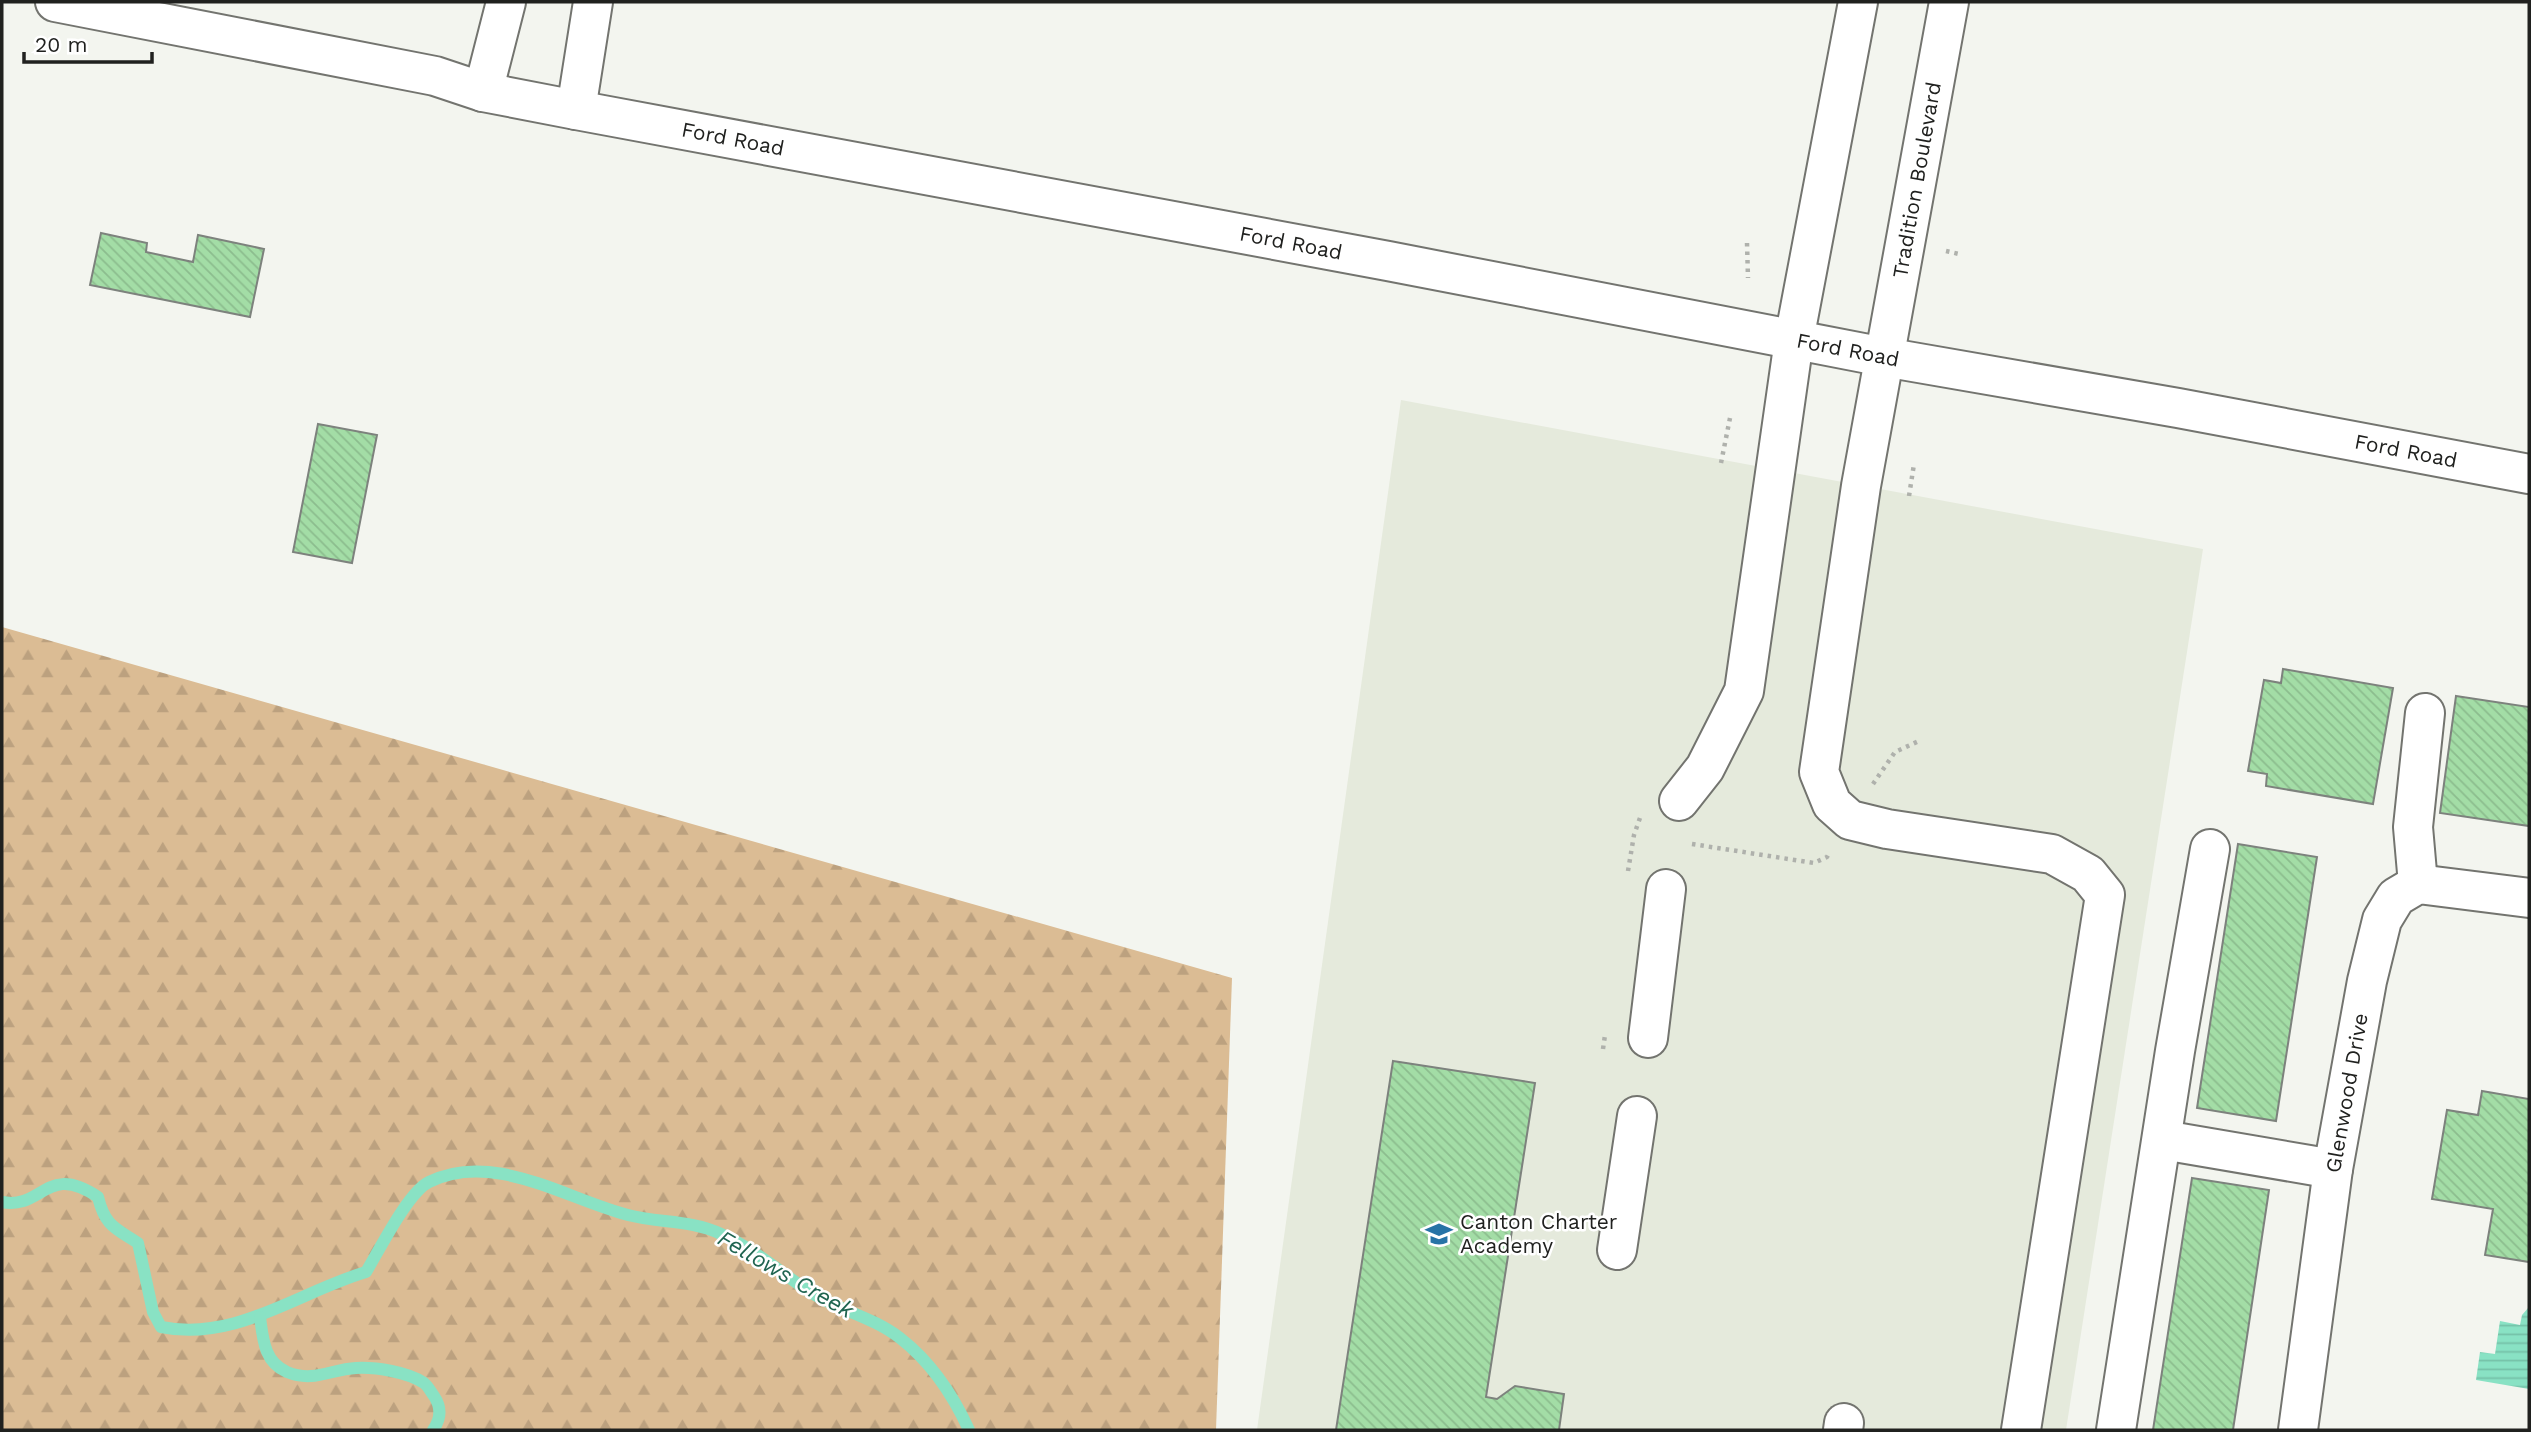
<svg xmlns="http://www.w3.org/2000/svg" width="2531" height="1432" viewBox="0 0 2531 1432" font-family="'Work Sans',sans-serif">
  <defs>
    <pattern id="forest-firs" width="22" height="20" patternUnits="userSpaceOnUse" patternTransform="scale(1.75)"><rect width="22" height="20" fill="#dbbc94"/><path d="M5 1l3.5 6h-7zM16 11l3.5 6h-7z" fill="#bca17f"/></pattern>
    <pattern id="water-rules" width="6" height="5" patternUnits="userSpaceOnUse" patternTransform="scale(1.75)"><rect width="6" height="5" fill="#89e2c4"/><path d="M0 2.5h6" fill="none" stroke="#76c2a8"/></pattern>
    <pattern id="building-back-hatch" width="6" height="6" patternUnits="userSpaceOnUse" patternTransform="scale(1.75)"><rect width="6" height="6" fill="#a3dda6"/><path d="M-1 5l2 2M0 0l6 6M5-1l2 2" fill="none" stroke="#8cbd8e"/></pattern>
  </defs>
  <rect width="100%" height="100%" fill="#f3f5ef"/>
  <path fill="#e5eadc" d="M1401,400L2203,549L2066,1430H1257Z"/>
  <path fill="url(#forest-firs)" d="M2,627L1232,978L1216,1430H2Z"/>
  <path fill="url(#water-rules)" d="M2529,1307V1389L2476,1380L2480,1352L2495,1354L2500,1321L2520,1325L2522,1315Z"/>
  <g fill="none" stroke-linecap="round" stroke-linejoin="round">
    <g stroke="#89e2c4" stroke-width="12">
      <path d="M2,1202C43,1210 46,1162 98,1197C105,1226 115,1228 138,1243L153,1312L161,1327C236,1342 298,1292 366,1272C379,1251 408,1192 429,1182C493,1150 566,1199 628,1215C659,1223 692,1220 721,1234C753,1248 781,1273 810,1292C838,1310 873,1317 900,1338C931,1362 953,1395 969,1430"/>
      <path d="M260,1317C263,1339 264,1362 287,1372C314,1383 331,1369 356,1368C376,1367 408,1372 424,1383C428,1386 431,1392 434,1396C442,1408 441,1419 433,1430"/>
    </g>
  </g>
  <g fill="url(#building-back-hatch)" stroke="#7d827d" stroke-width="2">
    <path d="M101,233L147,243L146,252L193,262L198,235L264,249L250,317L90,285Z"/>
    <path d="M318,424L377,435L352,563L293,552Z"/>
    <path d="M2283,669L2393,688L2373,804L2266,786L2267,774L2248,771L2264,680L2281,683Z"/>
    <path d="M2456,696L2529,707V826L2440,813Z"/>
    <path d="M2238,844L2317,857L2276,1121L2197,1108Z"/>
    <path d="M1393,1061L1535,1083L1486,1397L1497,1399L1515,1386L1564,1394L1559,1430H1336Z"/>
    <path d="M2482,1091L2529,1099V1262L2485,1255L2493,1209L2432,1199L2447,1110L2478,1115Z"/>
    <path d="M2192,1178L2269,1190L2233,1430H2153Z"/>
  </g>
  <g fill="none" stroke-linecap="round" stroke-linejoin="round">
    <defs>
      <g id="minor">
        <path d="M1949,2L1861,486L1819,772L1832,804L1850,820L1887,829L2052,854L2088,874L2105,895L2021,1430"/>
        <path d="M483,92L506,2"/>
        <path d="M576,110L593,2"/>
        <path d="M1679,801L1705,768L1744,691L1794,340L1858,2"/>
        <path d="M2418,884L2413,827L2425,713"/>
        <path d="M1648,1038L1666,889"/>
        <path d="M2163,1140L2333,1169"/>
        <path d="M1617,1250L1637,1116"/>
        <path d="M1843,1430L1844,1423"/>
        <path d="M2116,1430L2175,1051L2210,849"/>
        <path d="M2298,1430L2333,1169L2367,981L2382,920L2396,897L2418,884L2529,898"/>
      </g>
      <path id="major" d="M55,2L435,76L483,92L576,110L1388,261L1884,357L2178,408L2529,474"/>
    </defs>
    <use href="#minor" stroke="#73746f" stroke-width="42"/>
    <use href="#major" stroke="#73746f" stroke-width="42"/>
    <g stroke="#afb1ac" stroke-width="4.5" stroke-dasharray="3.5 5" stroke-linecap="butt">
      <path d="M1747,243L1748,278"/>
      <path d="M1946,251L1959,254"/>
      <path d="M1721,463L1730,418"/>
      <path d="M1909,496L1914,464"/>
      <path d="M1873,784L1895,752L1921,740"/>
      <path d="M1692,844L1814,863L1827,857L1829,853"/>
      <path d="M1628,871L1634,835L1641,815"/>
      <path d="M1603,1049L1605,1035"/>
    </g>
    <use href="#minor" stroke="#fff" stroke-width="38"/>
    <use href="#major" stroke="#fff" stroke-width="38"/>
  </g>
  <defs>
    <symbol id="school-bare" viewBox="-9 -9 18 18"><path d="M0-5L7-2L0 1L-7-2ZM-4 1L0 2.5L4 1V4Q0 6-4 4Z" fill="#2773a6" stroke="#fff" stroke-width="2.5" paint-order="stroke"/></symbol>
  </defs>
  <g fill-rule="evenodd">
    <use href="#school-bare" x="1420" y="1215" width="38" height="38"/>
  </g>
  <g text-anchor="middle" stroke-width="5" stroke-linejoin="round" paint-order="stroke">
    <g font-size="21" fill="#20211f" stroke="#fff">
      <text transform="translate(733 139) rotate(11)" y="7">Ford Road</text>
      <text transform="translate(1917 180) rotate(-80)" y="7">Tradition Boulevard</text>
      <text transform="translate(1291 243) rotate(11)" y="7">Ford Road</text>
      <text transform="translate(1848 350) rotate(11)" y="7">Ford Road</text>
      <text transform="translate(2406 451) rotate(11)" y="7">Ford Road</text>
      <text transform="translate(2347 1093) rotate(-80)" y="7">Glenwood Drive</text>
    </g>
    <g font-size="21" fill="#20211f" stroke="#fff" text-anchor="start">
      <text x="1460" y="1229">Canton Charter<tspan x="1460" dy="24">Academy</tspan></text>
    </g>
    <g font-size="23" font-style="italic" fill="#206551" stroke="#fff">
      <text transform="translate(786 1274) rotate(30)" y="8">Fellows Creek</text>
    </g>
  </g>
  <rect width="2531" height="1432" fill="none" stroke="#20211f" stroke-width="7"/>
  <path d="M24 52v10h128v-10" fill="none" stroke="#20211f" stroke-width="3.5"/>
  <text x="35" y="52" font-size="21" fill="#20211f" stroke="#ffffff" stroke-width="5" paint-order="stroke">20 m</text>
</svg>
